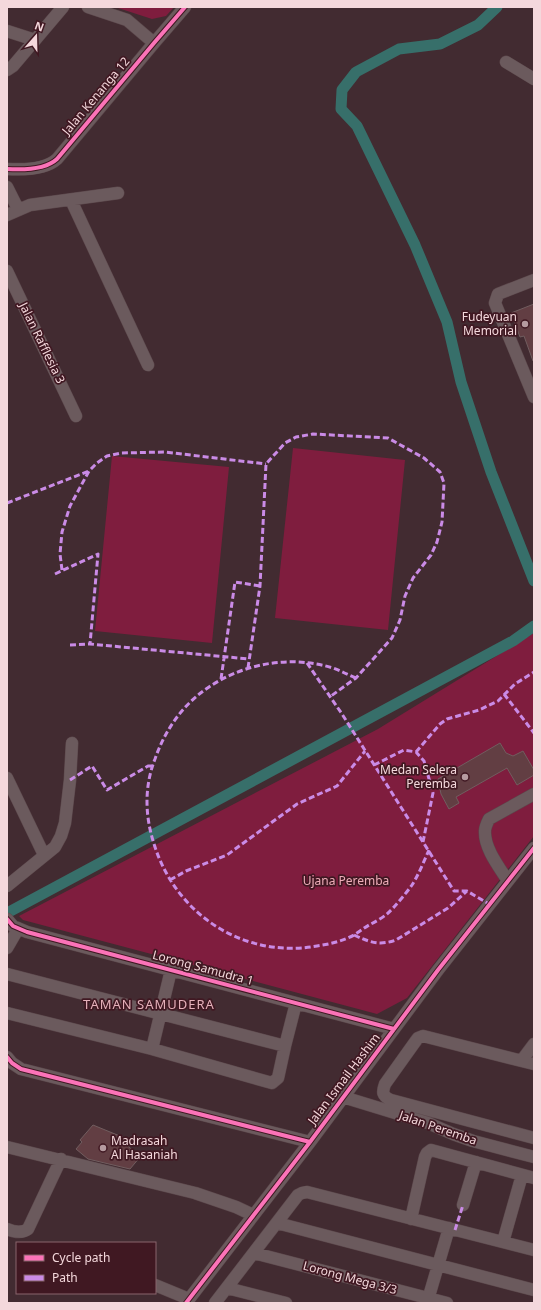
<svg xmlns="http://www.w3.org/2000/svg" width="541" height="1310" viewBox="0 0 541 1310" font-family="'Noto Sans',sans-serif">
	<rect width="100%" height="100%" fill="#422b31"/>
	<path fill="#7f1d3e" d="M115,7H174L166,16L152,19Z
		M293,448L405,460L388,630L275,618Z
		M112,456L229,467L212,643L95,631Z
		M534,633V836L407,998L377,1014L23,920L19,916L378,729Z"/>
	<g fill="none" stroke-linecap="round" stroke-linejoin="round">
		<path stroke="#376f6a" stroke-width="11" d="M497,7L478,25L440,44L399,49L356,72L342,90L341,109L357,126L415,245L447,322L461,382L491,472L534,581
			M7,913L513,641L534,626"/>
	</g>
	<path fill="#623e43" stroke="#715d5f" d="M534,304V361H533L524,336L520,337L511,313Z
		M500,743L506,753L513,756L523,751L534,770V775L517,785L507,768L456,797L459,803L449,809L441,794L438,779Z
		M93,1125L132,1141L128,1146L140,1157L130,1169L88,1159L76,1149L82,1142L80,1140Z"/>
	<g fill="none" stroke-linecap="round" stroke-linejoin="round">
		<defs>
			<path id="minor" d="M88,7L127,20L154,43
				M7,31L35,40
				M506,62L534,79
				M7,70L13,66L63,7
				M7,169C23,170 45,170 57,159L154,43L185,7
				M7,187L18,209
				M71,200L148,365
				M7,215L30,205L118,193
				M7,271L76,416
				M534,280L498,294L495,303L534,397
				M7,778L44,855
				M508,881C499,867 484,848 485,831C485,827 487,823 489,819L534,794
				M7,886L55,847L61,836L65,823L70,780L72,743
				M7,919L13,926L27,932L394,1029
				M7,948L18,929
				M7,974L285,1046
				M7,1013L152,1049L272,1083L278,1078L285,1046L296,1003
				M152,1049L171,970
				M7,1057L12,1063L21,1069L310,1142
				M522,1060L534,1044
				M534,1064L423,1036L418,1038L415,1042L385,1084C382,1092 382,1096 391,1100L534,1138
				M343,1097L428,1123L453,1134L473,1141L534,1157
				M7,1147L195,1193L236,1207L253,1215
				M463,1205L476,1162
				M411,1219L425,1157L427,1153L431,1150L534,1178
				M277,1223L534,1290
				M7,1229C14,1232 21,1234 28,1229L61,1159
				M503,1242L522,1175
				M254,1253L447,1303
				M155,1285L189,1299
				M227,1288L286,1303
				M186,1303L310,1142L438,970L534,848
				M215,1303L298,1195L302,1193L307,1192L534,1250
				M427,1303L449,1228"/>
		</defs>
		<use href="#minor" stroke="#5c484c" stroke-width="13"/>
		<use href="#minor" stroke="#6b5a5d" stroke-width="12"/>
		<path stroke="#ca8be6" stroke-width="3" stroke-dasharray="6 3" stroke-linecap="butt" d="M7,503L89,471
			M62,570L60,554L62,532L70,506L89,471L97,463L107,456L121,453L165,452L266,464
			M55,574L98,554L90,644
			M70,645L90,644L249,659
			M307,663L342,714L454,891H467L489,904
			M248,668L260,586L266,464L285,443L296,437L313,434L388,438L424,458L440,472L444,483L442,522L437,542L431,555L413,578L405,596L400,620L392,638L356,678L331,696
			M356,678C348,675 341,671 333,668C291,655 245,663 209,687C183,704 165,730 155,759C144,787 145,816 154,844C176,915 244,959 317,946C330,944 343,941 354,935C359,932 364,928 369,925C375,922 382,918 387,914C394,908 407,892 412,885C419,874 424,861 429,850
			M221,679L235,582L260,586
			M504,694L534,733
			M416,752L440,724L447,719L479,710L498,701L515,684L534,672
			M374,765L404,750L416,752L424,761L433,793L423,842
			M70,780L92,766L107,790L148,766H152
			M170,880L186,871L227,855L297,804L337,786L365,751
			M354,935C369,942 379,946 396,940L448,908L467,891
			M455,1230L463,1205"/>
		<defs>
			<path id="cycleway" d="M7,169C23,170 45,170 57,159L154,43L185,7
				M7,919L13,926L27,932L394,1029
				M7,1057L12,1063L21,1069L310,1142
				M186,1303L310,1142L438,970L534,848"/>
		</defs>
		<use href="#cycleway" stroke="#401822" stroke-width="6"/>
		<use href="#cycleway" stroke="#fb73b8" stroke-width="4"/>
	</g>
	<g fill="#b69ba0" stroke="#401822" stroke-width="1.5">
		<circle cx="525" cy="324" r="4"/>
		<circle cx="465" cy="777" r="4"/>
		<circle cx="103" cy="1148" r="4"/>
	</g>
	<g text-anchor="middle" stroke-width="3.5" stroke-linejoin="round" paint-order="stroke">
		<g font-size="12" fill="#f4d8dc" stroke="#401822">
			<text transform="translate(96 96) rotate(-50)" y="4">Jalan Kenanga 12</text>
			<text transform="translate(42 343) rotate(64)" y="4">Jalan Rafflesia 3</text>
			<text transform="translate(203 968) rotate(15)" y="4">Lorong Samudra 1</text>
			<text transform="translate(344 1079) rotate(-53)" y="4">Jalan Ismail Hashim</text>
			<text transform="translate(438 1128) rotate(19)" y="4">Jalan Peremba</text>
			<text transform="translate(350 1278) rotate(15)" y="4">Lorong Mega 3/3</text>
		</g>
		<g font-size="12" fill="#f4d8dc" stroke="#401822" text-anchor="end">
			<text x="517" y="321">Fudeyuan<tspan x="517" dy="14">Memorial</tspan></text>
			<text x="457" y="774">Medan Selera<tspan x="457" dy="14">Peremba</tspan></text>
			<text x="111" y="1145" text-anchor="start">Madrasah<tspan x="111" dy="14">Al Hasaniah</tspan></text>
		</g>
		<g font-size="12" fill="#eeadb9" stroke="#401822">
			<text x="346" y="885">Ujana Peremba</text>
		</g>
		<g font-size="13" letter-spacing="1" fill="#e5b0ba" stroke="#401822">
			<text x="149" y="1009">TAMAN SAMUDERA</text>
		</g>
	</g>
	<rect width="541" height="1310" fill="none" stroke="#f4d8dc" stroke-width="16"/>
	<rect x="16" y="1242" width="140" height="52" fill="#401822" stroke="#88656c"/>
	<rect x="24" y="1255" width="20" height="6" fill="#fb73b8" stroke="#88656c"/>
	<text x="52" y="1262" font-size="12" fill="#f4d8dc">Cycle path</text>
	<rect x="24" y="1275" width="20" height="6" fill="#ca8be6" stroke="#88656c"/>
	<text x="52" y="1282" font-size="12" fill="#f4d8dc">Path</text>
	<g transform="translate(36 36) rotate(20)" stroke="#401822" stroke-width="3" paint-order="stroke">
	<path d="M0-3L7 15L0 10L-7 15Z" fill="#f4d8dc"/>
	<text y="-6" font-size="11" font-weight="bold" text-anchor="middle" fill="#f4d8dc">N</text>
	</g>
</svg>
